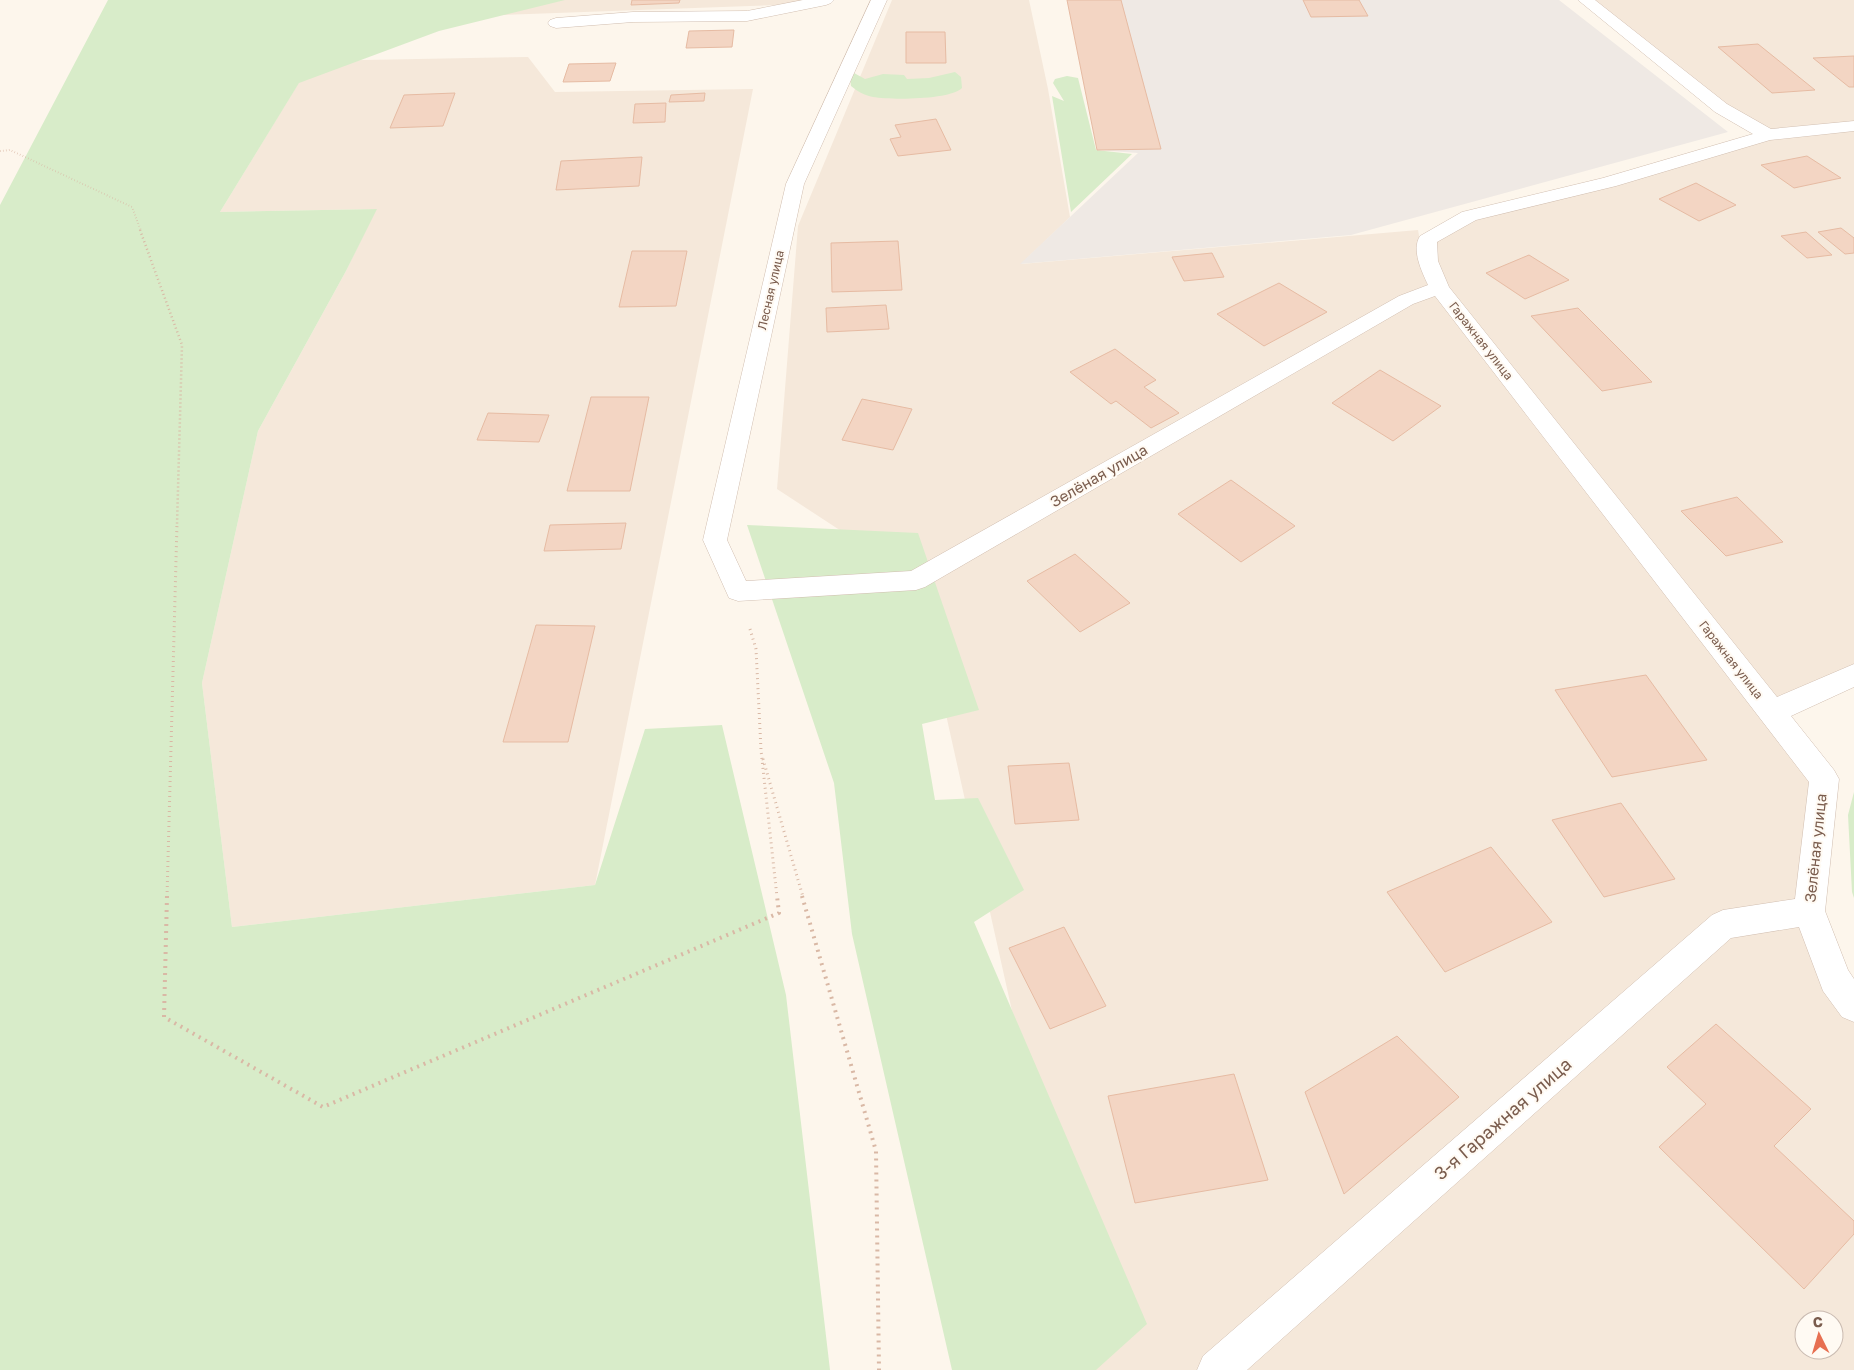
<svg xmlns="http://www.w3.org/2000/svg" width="1854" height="1370" viewBox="0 0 1854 1370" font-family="'Golos Text',sans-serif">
	<rect width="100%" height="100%" fill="#fdf6ec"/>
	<path fill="#f5e8da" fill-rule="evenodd" d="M486,0H808L776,5L477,16Z
		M892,0H1029L1048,89L1070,217L1021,264L1418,230L1424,263L1439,288L1427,240L1469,216L1767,135L1586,0H1854V675L1772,713L1824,779L1809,911L1854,1006V1370H1092L916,580L777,489L798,226ZM1804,1320H1834V1350H1804Z
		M528,57L555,92L753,89L595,885L232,927L202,683L258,431L346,271L376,209L220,212L312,61Z"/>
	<path fill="#efe9e4" d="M1067,0H1559L1728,132L1351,235L1020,264L1138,153L1097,150Z"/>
	<path fill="#d8ecc9" d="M108,0H565L439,31L299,83L220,212L377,209L346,271L258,431L202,683L232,927L595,885L645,729L722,725L786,995L830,1370H0V205Z
		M955,72L961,77L962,88C950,100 891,100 873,97C864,95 858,92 851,86L850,78L854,73L865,79L883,74L904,75L907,79L929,78Z
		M1067,76L1078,78L1096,150L1132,154L1071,212L1052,96L1064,101L1053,83L1055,79Z
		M747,525L918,533L979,710L922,724L935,800L978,798L1024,890L974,922L1147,1324L1096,1370H952L852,934L834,783Z
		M1854,792V898L1852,892L1848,815Z"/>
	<path fill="#f3d5c3" stroke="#e6bba3" d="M632,0H680L679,3L631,5Z
		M1067,0H1121L1161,149L1097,150Z
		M1303,0H1359L1368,16L1311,17Z
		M734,30L732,47L686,48L689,31Z
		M906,32H945L946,63H906Z
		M1758,44L1815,90L1772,93L1718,47Z
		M1854,56V87H1849L1813,58Z
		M616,63L610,81L563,82L569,64Z
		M455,93L443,126L390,128L404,95Z
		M705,93L704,101L669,102L671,95Z
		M666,103L665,122L633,123L635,104Z
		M936,119L951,150L898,156L890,139L901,137L895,125Z
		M1807,156L1841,178L1794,188L1761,165Z
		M642,157L639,186L556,190L561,161Z
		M1696,183L1736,205L1699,221L1659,199Z
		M1841,228L1854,238V253L1845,254L1818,232Z
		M1806,232L1832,255L1807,258L1781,236Z
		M898,241L902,290L832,292L831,243Z
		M632,251H687L676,306L619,307Z
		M1212,253L1224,277L1184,281L1172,257Z
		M1529,255L1569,280L1525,299L1486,273Z
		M1279,283L1327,312L1264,346L1217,314Z
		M886,305L889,329L827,332L826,308Z
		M1578,308L1652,382L1602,391L1531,316Z
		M1115,349L1156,380L1144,387L1179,413L1151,428L1116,401L1111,404L1070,372Z
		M1380,370L1441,406L1393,441L1332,403Z
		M591,397H649L630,491H567Z
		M862,399L912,409L893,450L842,440Z
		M488,413L549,415L539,442L477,440Z
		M1231,480L1295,526L1241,562L1178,514Z
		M1737,497L1783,542L1726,556L1681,511Z
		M626,523L621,549L544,551L550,525Z
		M1075,554L1130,603L1080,632L1027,581Z
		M536,625L595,626L568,742H503Z
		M1646,675L1707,760L1612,777L1555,690Z
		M1069,763L1079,820L1015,824L1008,766Z
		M1621,803L1675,879L1604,897L1552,820Z
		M1491,847L1552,922L1445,972L1387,892Z
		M1064,927L1106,1006L1050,1029L1009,948Z
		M1716,1024L1811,1109L1774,1146L1854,1221V1234L1804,1289L1659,1147L1706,1104L1667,1067Z
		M1397,1036L1459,1097L1344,1194L1305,1092Z
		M1234,1074L1268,1180L1135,1203L1108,1096Z"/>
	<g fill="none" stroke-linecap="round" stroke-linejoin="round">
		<defs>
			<path id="lane" d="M803,0H834L831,3L826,5L747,21L633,22L556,28L550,26L548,23L550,20L556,18L633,12L747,11Z"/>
			<path id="street" d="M871,0H887L804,184L727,540L746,581L911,571L1399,296L1428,285C1422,272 1411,250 1420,236L1462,212L1603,178L1753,134L1715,112L1578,0H1595L1727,104L1771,129L1854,121V131L1770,140L1616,186L1476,220L1437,242L1438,261L1449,287L1777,697L1854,664V687L1791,716L1834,770L1839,779L1825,911L1848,970L1854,979V1022L1842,1017L1823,991L1799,927L1731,938L1247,1370H1197L1203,1356L1712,915L1723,910L1795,899L1809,782L1435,296L1413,304L925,587L916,590L738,601L729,598L703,540L786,184Z"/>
		</defs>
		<use href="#lane" stroke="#d1beb0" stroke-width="1"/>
		<use href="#street" stroke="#d1beb0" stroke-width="1"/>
		<path stroke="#d9b8a5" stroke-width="2" stroke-dasharray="0.5 2.5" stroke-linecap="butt" d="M0,151L10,150L132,207L141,231"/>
		<path stroke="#d9b8a5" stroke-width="2.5" stroke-dasharray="1 3" stroke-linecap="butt" d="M140,230L182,345L177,525"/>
		<path stroke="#d9b8a5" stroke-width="3" stroke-dasharray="1 4" stroke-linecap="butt" d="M750,629L756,649L761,750L777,897
			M763,759L803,897
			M167,897L177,523"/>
		<path stroke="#d9b8a5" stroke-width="4" stroke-dasharray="2 5" stroke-linecap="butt" d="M167,896L164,1017L323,1107L779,913L777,896
			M802,896L876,1151L879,1370"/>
		<use href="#lane" fill="#fff" fill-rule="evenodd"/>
		<use href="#street" fill="#fff" fill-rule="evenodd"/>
	</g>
	<g text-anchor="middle" stroke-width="4" stroke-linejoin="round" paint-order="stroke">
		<g font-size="12" fill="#7a5c4d" stroke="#fffaf3">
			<text transform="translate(771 290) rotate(-77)" y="4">Лесная улица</text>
			<text transform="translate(1481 341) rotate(52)" y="4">Гаражная улица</text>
			<text transform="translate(1731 660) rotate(52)" y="4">Гаражная улица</text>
		</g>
		<g font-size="15" fill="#7a5c4d" stroke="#fffaf3">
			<text transform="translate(1099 476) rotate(-30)" y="5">Зелёная улица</text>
			<text transform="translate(1816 848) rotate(-84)" y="5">Зелёная улица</text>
		</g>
		<g font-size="18" fill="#7a5c4d" stroke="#fffaf3">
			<text transform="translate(1503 1119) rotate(-41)" y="6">3-я Гаражная улица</text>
		</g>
	</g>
	<g transform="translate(1819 1335) rotate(355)"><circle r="24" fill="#fffaf3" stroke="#cabbb1"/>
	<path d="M0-4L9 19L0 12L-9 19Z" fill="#e76f51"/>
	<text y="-8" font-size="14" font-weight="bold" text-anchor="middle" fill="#7a5c4d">С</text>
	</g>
</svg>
